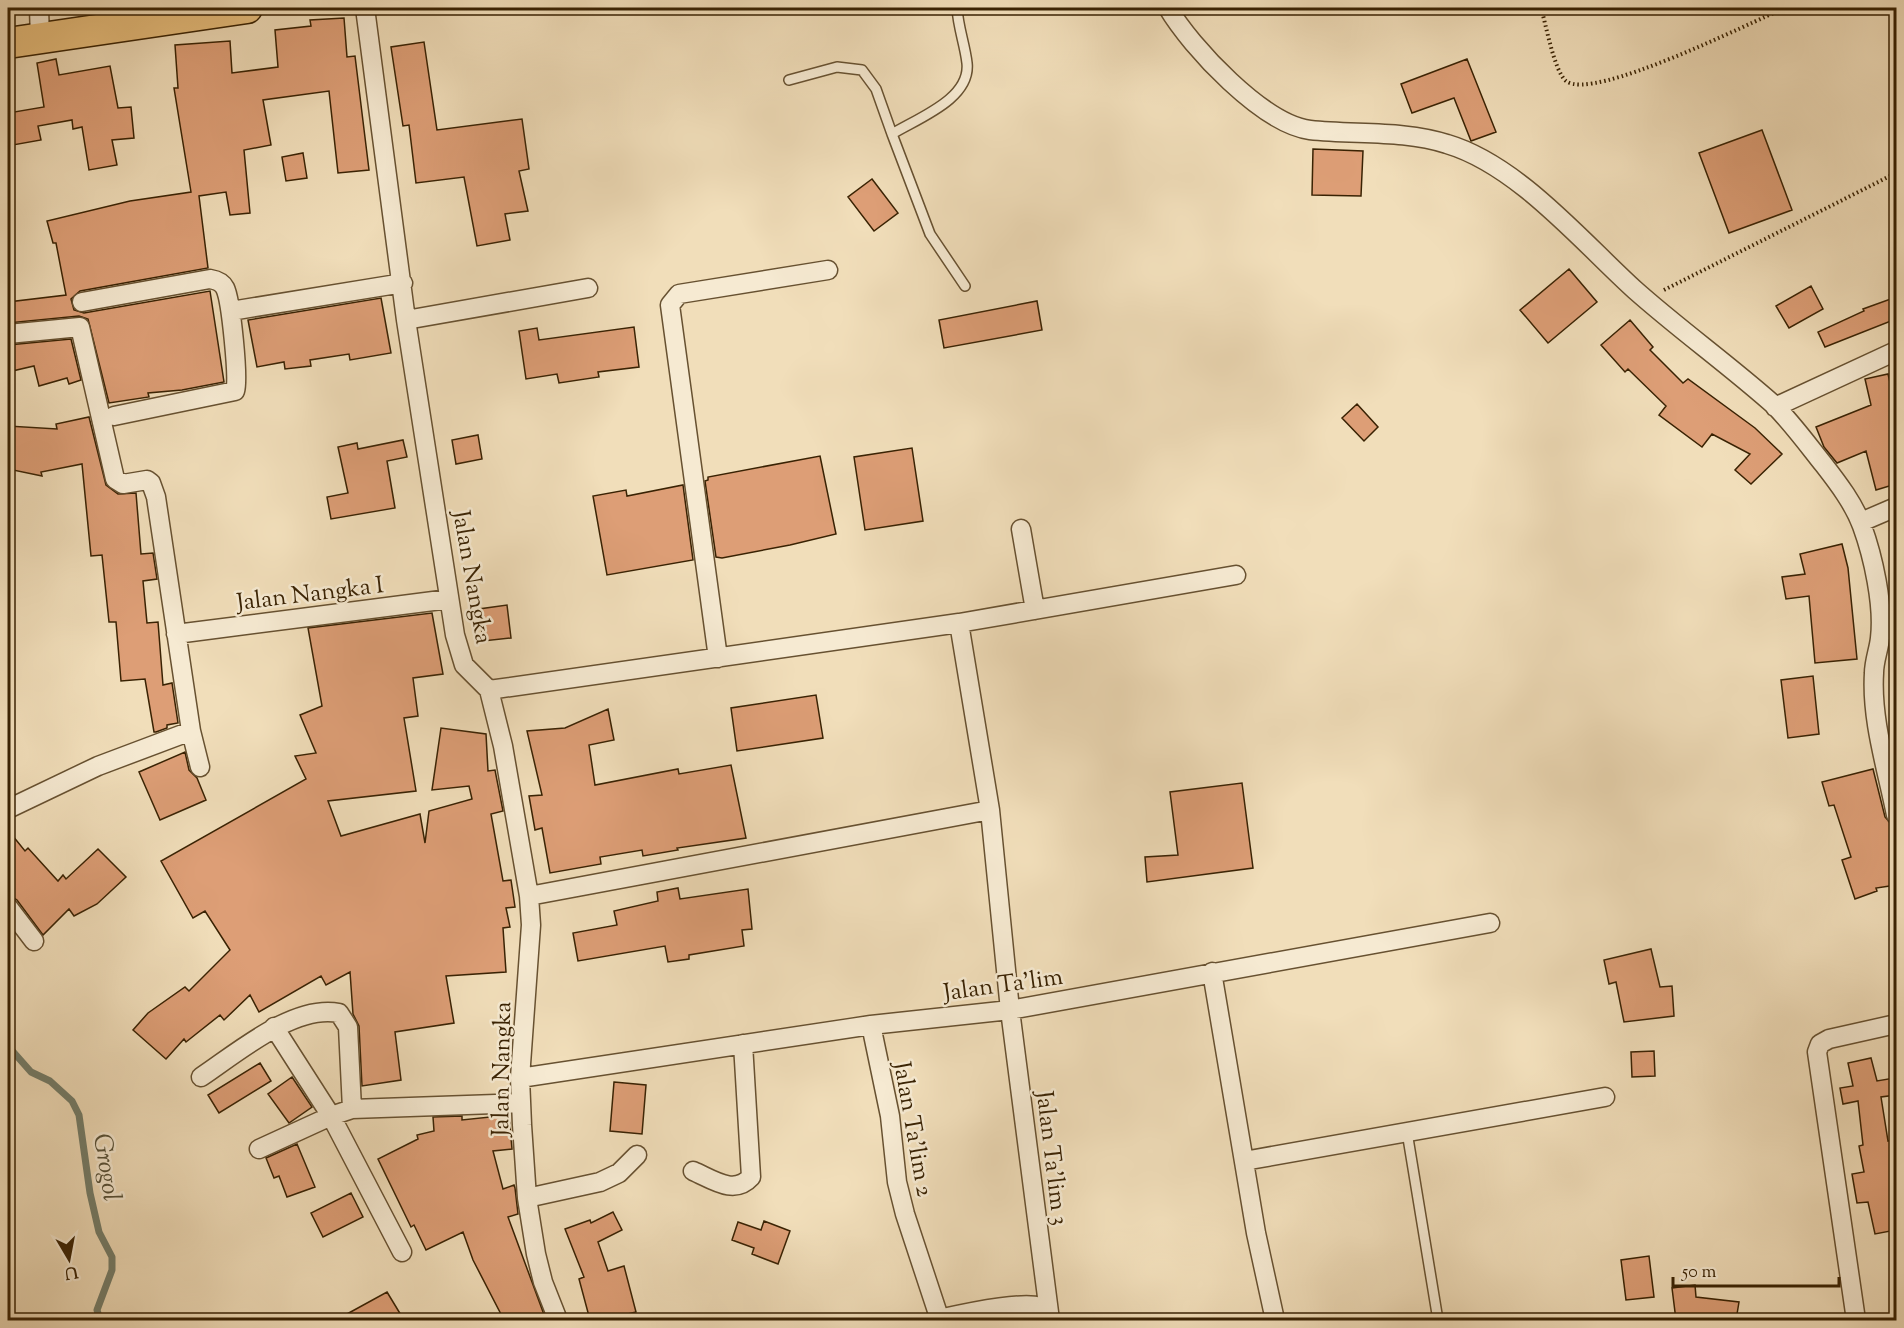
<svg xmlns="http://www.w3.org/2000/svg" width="1904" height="1328" viewBox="0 0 1904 1328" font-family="'Sorts Mill Goudy',serif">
	<rect width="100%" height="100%" fill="#f1deba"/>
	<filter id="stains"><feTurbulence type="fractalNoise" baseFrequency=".00333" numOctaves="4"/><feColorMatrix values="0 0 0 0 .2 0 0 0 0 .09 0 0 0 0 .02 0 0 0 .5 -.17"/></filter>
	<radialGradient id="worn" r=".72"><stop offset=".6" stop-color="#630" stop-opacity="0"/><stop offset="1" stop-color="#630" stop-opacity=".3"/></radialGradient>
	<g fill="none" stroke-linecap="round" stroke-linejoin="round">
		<path stroke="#747e6b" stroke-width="7" d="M8,1046L31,1072L50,1081L72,1101L79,1115L90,1193L99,1232L112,1257V1270L97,1310L100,1320"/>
	</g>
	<path fill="#dd9e76" stroke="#392203" stroke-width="1.5" d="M344,18L347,57L355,56L369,170L338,173L329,91L263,100L271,145L244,150L250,213L230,215L226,192L199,196L208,268L80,291L71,299L74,310L84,313L210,291L224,382L182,390L148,393L149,397L109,403L88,319L79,316L8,323V302L66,295L56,243H53L47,221L130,201L191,192L174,88H178L175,45L230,41L232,73L278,67L275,30L311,26L310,20Z
		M424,42L437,130L522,119L529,169L519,171L528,211L505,214L510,240L477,246L464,177L416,183L409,125L403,126L391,47Z
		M56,59L59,75L110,66L118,108L131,107L134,138L112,140L117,165L89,170L82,127L73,129L72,120L38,126L41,140L13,145L8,113L44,107L37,63Z
		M1467,59L1496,132L1471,141L1454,98L1412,113L1401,84Z
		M1762,130L1792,210L1729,233L1699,153Z
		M1313,149L1363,151L1361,196L1312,195Z
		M303,153L307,178L286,181L282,157Z
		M872,179L898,213L874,231L848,197Z
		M1569,269L1597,302L1548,343L1520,310Z
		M1811,286L1823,309L1789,328L1776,306Z
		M1896,297V319L1825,347L1818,332L1864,311L1863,309Z
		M381,298L391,353L350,360L349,354L310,360L311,366L285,369L284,362L257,367L248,320Z
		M1037,301L1042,330L944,348L939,320Z
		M1630,320L1653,347L1650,350L1683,383L1688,379L1755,428L1782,454L1751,484L1735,470L1750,454L1712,434L1702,447L1659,415L1666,406L1628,369L1625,372L1601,345Z
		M634,327L639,367L598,372L599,377L559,383L557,374L526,379L519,331L537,328L539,340Z
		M71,339L81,380L69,384L67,378L39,386L34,366L8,372V345Z
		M1888,374L1896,407V484L1876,490L1866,451L1837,463L1824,447L1816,427L1871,405L1865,379Z
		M1357,404L1378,427L1364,441L1342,418Z
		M89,417L106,485L118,494L136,493L141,554L153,553L157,579L143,581L147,623L158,622L163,685L172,683L178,723L167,725V728L156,732H154L145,679L121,681L116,622H109L102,555L91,556L82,464L41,472L42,476L8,469V426L57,429L56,424Z
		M478,435L482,459L456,464L452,440Z
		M403,440L407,457L387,461L395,508L331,519L327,497L348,493L338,447L357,443L358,449Z
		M912,448L923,521L865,530L854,457Z
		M820,456L836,534L790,545L722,558L716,557L705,481L708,480V477Z
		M683,485L693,560L607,575L593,496L626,490L627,496Z
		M1842,544L1848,568L1857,659L1815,663L1809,596L1786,599L1782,577L1805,574L1800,554Z
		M507,605L511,638L483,641L479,609Z
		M432,613L443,674L413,678L418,716L404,718L416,791L328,801L341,836L420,814L425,843L429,811L472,799L469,786L432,790L441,728L486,734L488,771L495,770L503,811L491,814L503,881L511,880L515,907L506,908L510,927L503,928L506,972L446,976L454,1023L395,1032L401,1080L362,1086L359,1026L353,1014L350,972L326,985L321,976L259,1012L250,995L224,1020L220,1015L186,1042L184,1039L166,1059L133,1030L148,1013L185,987L189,991L230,950L205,911L193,918L161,861L306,779L295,756L316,753L300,715L322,706L308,628Z
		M1813,676L1819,734L1788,738L1781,680Z
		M816,695L823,738L737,751L731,708Z
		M608,709L614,740L589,745L595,785L678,769L679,774L731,765L746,838L677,848L678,850L643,856L642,850L600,857L601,864L550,873L542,828L535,830L529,796L542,795L527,731L565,728Z
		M185,752L189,770L197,778L206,800L160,820L139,772Z
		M1873,769L1885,817L1892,825L1896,840V885L1876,888L1877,891L1855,899L1842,860L1851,857L1834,805L1829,806L1822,782Z
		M1242,783L1253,868L1147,882L1145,857L1178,855L1170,792Z
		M8,830L25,851L28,848L58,881L63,875L66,879L98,849L126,877L97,904L74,916L69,909L43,935L17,900L8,894Z
		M678,888L680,899L748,889L752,929L742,930L744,946L689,955V959L668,962L665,946L578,961L573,933L617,925L614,911L658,901L657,892Z
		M1651,949L1660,987L1672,986L1674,1016L1624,1022L1616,982L1609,984L1604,960Z
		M1654,1051L1655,1076L1632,1077L1631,1052Z
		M1871,1058L1877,1081L1894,1078L1896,1092V1095L1881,1097L1888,1141L1892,1140L1896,1164V1230L1875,1234L1868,1202L1857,1203L1852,1174L1864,1172L1859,1146L1863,1145L1858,1101L1843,1104L1840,1088L1853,1086L1848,1063Z
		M260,1063L271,1081L219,1113L208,1095Z
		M292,1077L312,1107L289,1123L268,1094Z
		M614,1082L646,1085L642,1134L610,1131Z
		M509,1115L512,1149L493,1151L503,1189L514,1185L515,1188L518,1214L508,1217L546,1320H504L473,1260L463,1232L426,1250L414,1225L411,1227L378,1159L418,1139L417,1135L434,1131L433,1117L462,1116V1120Z
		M297,1144L315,1187L287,1197L279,1176L274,1178L266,1158Z
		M351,1193L363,1217L323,1237L311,1213Z
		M613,1212L622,1230L598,1242L608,1271L624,1266L636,1312L603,1320H590L579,1279L584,1277L565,1229L590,1220L591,1223Z
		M764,1221L790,1231L778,1264L752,1254L754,1248L732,1240L738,1222L761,1230Z
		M1649,1256L1654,1297L1626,1300L1621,1260Z
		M1695,1285L1696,1297L1739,1302L1736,1320H1676L1672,1288Z
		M387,1292L404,1320H336Z"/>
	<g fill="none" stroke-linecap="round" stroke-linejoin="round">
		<defs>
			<path id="service" d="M957,8C958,27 965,45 967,63C971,99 918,118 892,134L930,234L965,286
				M789,80L837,67L862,70L876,89L892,134
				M1407,1132L1438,1320"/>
			<path id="minor" d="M39,8L40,39
				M365,8L406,320L455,635L464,665L489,690L503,746L529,896L531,925L520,1078L522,1125L527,1198L536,1254L543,1282L558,1320
				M1168,8C1191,47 1263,124 1310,130C1355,135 1404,130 1447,144C1518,165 1582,242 1635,290C1680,330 1729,365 1774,405C1792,423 1808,445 1824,465C1838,483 1854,504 1862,526C1873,556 1884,605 1880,638C1879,649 1874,661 1874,673C1871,720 1887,769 1896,815
				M82,302L210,279C216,280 222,282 225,288C231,300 239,379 235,391L114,416
				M231,311L403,283
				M406,320L588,288
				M8,334L80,327L115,479L123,484L147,480L151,483L156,497L191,731L200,767
				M1775,407L1896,351
				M1861,522L1896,507
				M1021,529L1035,610
				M959,623L1236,575
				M176,634L449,599
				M718,658L670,305L679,294L828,270
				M489,690L959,623L990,810L1010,1010L1050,1320
				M8,809L98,766L191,731
				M529,896L990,810
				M8,907L34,941
				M1212,972L1256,1233L1275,1320
				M871,1025L890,1116L897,1182L905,1214L940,1320
				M274,1027L331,1116L402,1252
				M201,1077C237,1053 294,1004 339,1013L348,1027L352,1109
				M520,1078L871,1025L1010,1010L1490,923
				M259,1149L331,1116L352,1109L521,1103
				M1244,1161L1605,1097
				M693,1171C712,1179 734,1196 751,1177L743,1044
				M527,1198L600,1182L619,1173L637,1155
				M939,1319C957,1315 1038,1296 1048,1311
				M1856,1320L1817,1052L1820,1044L1829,1039L1896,1024"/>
			<path id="trunk" d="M8,43L247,8"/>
		</defs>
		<use href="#service" stroke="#675131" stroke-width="12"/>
		<use href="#minor" stroke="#675131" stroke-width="21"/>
		<use href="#trunk" stroke="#392203" stroke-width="33"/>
		<path stroke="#392203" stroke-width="4" stroke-dasharray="1.5 3" stroke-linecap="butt" d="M1541,8C1546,24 1554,71 1566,81C1593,102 1751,22 1785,8
			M1664,290L1896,173"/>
		<use href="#service" stroke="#f6ead2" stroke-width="9"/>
		<use href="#minor" stroke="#f6ead2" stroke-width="18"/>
		<use href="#trunk" stroke="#e8bf7d" stroke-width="30"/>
	</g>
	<g text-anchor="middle" stroke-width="5" stroke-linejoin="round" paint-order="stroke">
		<g font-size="24" fill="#392203" stroke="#f6ead2">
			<text transform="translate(473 577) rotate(80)" y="8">Jalan Nangka</text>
			<text transform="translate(310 593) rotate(-7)" y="8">Jalan Nangka I</text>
			<text transform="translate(1003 984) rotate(-8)" y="8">Jalan Ta'lim</text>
			<text transform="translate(501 1069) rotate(-89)" y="8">Jalan Nangka</text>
			<text transform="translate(914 1129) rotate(80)" y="8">Jalan Ta'lim 2</text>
			<text transform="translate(1053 1158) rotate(83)" y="8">Jalan Ta'lim 3</text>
		</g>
		<g font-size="26" font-style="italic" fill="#565037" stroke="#f6ead2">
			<text transform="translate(108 1167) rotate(81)" y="9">Grogol</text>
		</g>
	</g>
	<rect width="1904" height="1328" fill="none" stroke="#f1deba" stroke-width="30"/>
	<rect x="9" y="9" width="1886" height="1310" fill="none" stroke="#392203" stroke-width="3"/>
	<rect x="15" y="15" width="1874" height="1298" fill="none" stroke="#392203" stroke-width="1.5"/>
	<g transform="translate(69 1259) rotate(170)" stroke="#f6ead2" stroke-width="4.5" paint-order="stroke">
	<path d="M0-4.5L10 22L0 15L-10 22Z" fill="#392203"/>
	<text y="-9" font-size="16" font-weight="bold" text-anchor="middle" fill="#392203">U</text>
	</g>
	<path d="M1673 1277v9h166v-9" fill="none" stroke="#392203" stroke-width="3"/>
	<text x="1682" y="1277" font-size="18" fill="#392203" stroke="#f6ead2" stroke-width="4.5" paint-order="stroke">50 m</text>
	<rect width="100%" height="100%" filter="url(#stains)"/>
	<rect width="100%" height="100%" fill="url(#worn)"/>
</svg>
